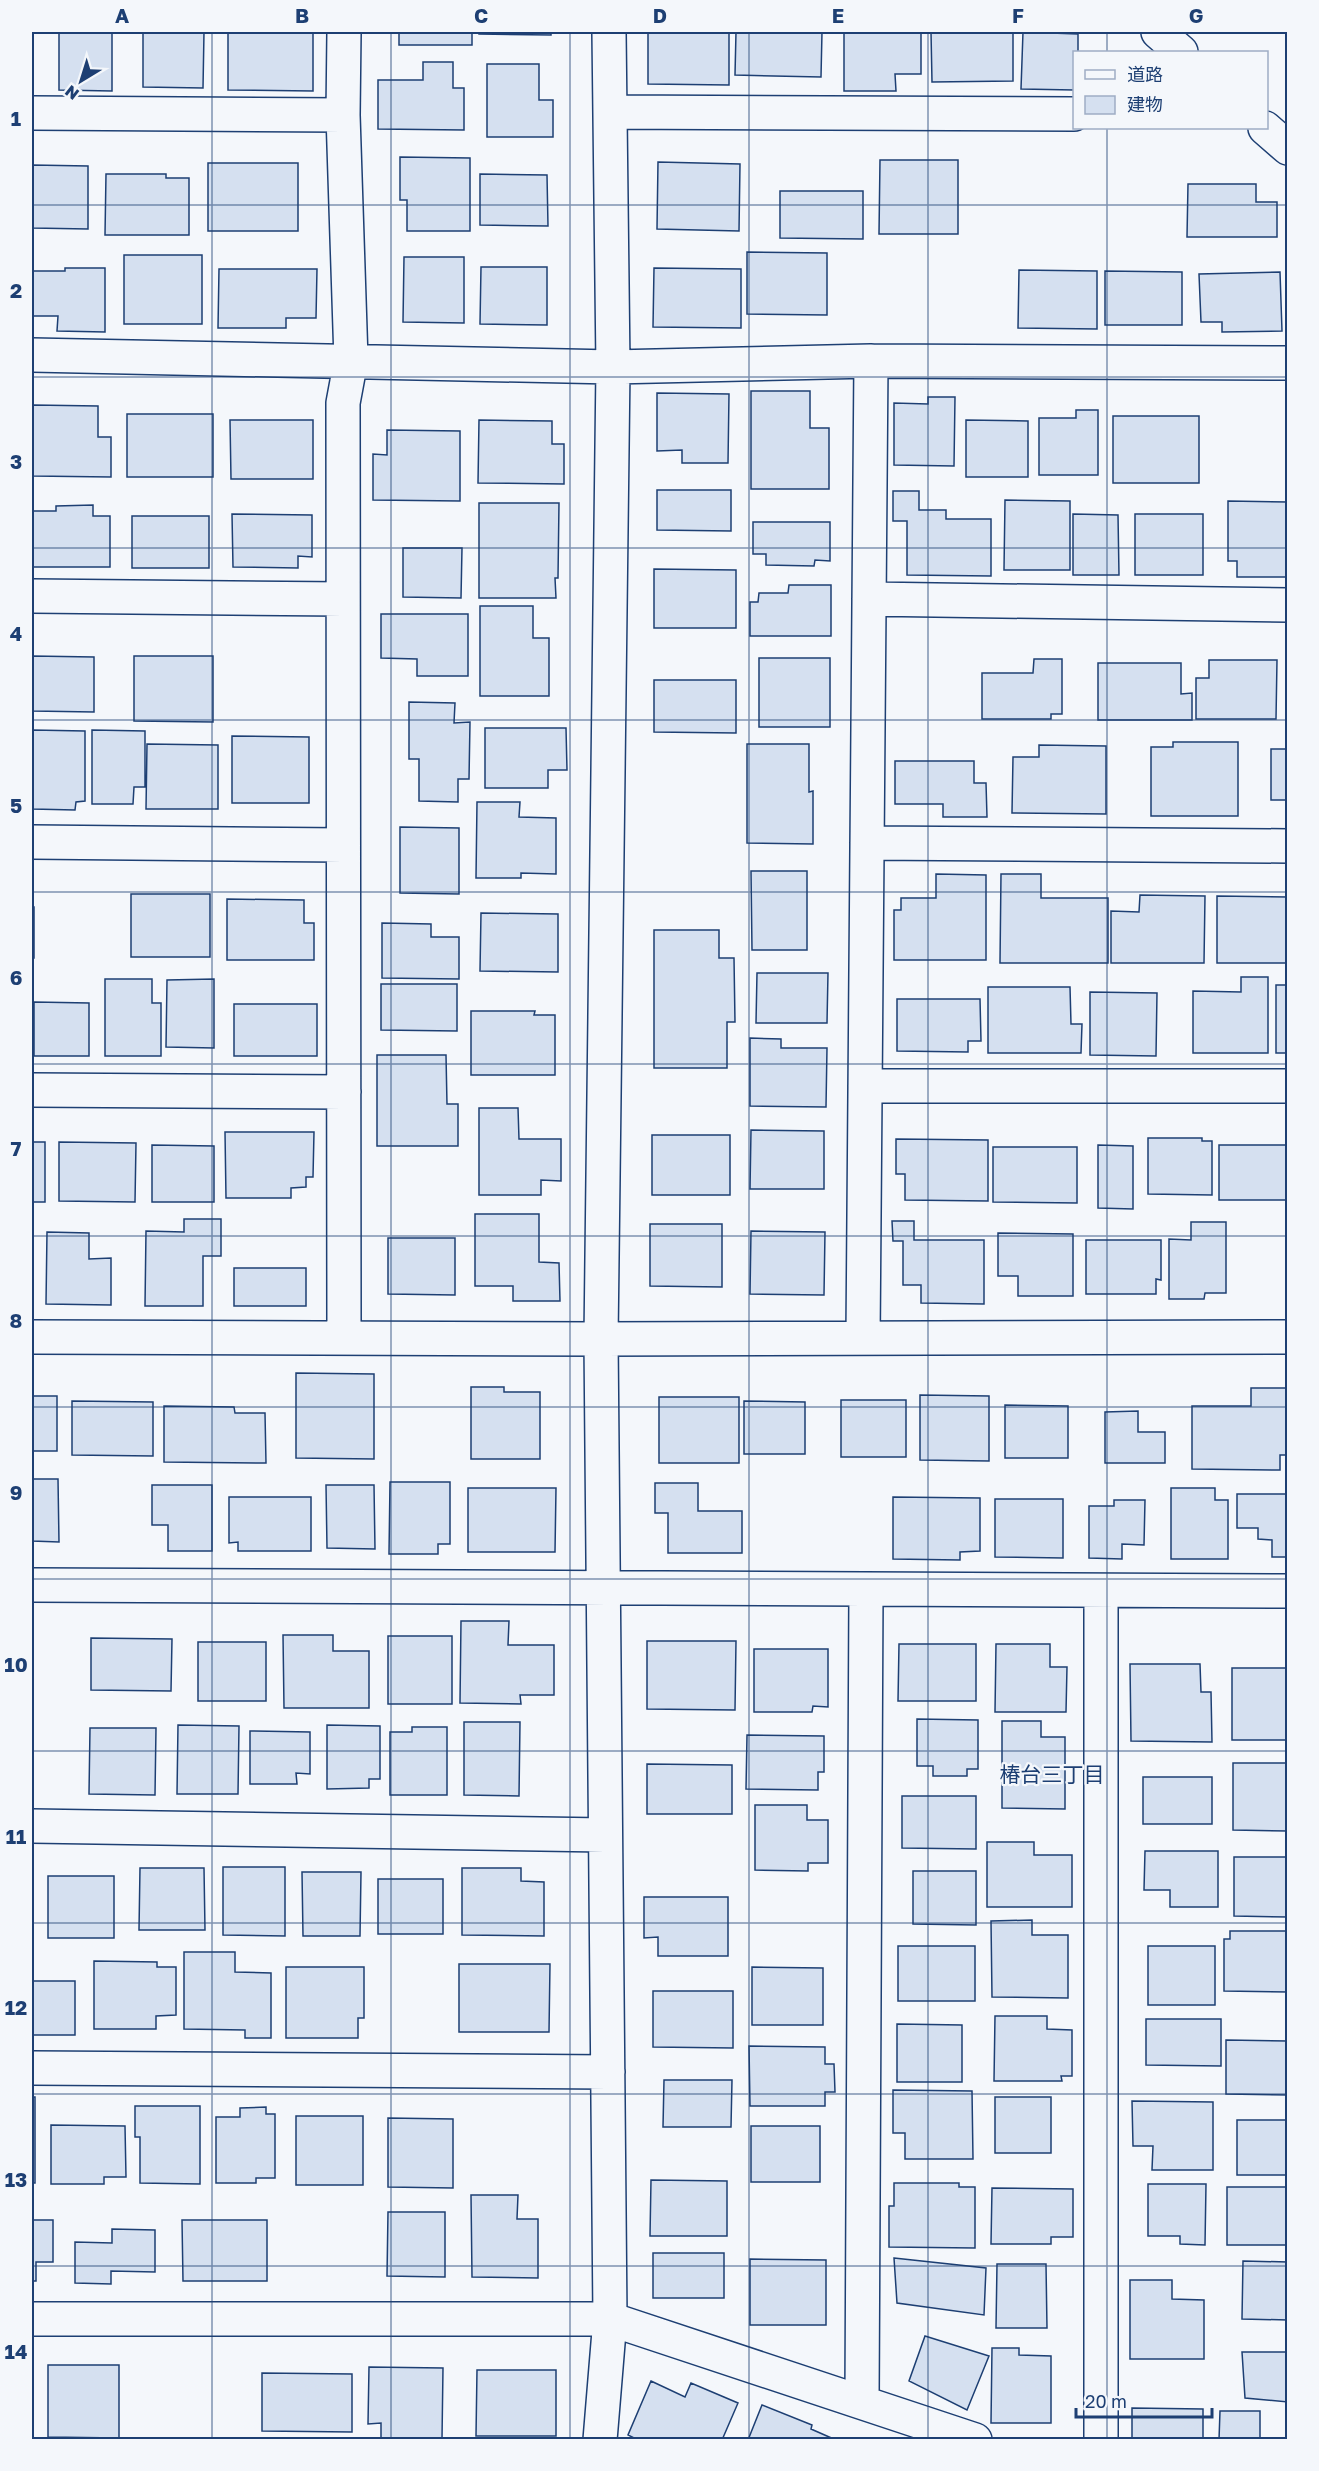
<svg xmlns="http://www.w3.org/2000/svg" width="1319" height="2471" viewBox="0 0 1319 2471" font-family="'Golos Text','Noto Sans JP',sans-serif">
	<rect width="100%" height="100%" fill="#f4f7fb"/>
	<path fill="#d5e0f0" stroke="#1d3f73" stroke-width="1.5" d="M59,32H112V91L59,90Z
		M143,32H204L203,88L143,87Z
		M228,32H313V91L228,90Z
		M385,32H472V45H399V33Z
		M479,32H551V35L479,34Z
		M648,32H729V85L648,84Z
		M736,32H822L821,77L735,75Z
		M844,32H921V74H895L896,91H844Z
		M931,32H1013V81L932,82Z
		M1023,32L1078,34V52H1074V90L1021,89Z
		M423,62H453V88H464V130L378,129V80H423Z
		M487,64H539V100H553V137H487Z
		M400,157L470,158V231H407V200H400Z
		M880,160H958V234H879Z
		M658,162L740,164L739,231L657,229Z
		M208,163H298V231H208Z
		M32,165L88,166V229L32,228Z
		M106,174H166V178H189V235H105Z
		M480,174L547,175L548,226L480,225Z
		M1188,184H1256V202H1277V237H1187Z
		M780,191H863V239L780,238Z
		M747,252L827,253V315L747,314Z
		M124,255H202V324H124Z
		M404,257H464V323L403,322Z
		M481,267H547V325L480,324Z
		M65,268H105V332L57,331L58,316H32V271H65Z
		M654,268L741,269V328L653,327Z
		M219,269H317L316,318H286V328H218Z
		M1019,270L1097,271V329L1018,328Z
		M1105,271L1182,272V325H1105Z
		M1280,272L1282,331L1222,332V322H1201L1199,274Z
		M751,391H810V428H829V489H751Z
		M657,393L729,394L728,463H682V450L657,451Z
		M928,397H955L954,466L894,465V403L928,404Z
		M33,405L98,406V437H111V477L33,476Z
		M1076,410H1098V475H1039V418H1076Z
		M127,414H213V477H127Z
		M1113,416H1199V483H1113Z
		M230,420H313V479H231Z
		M479,420L552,421V444H564V484L478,483Z
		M966,420L1028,421V477H966Z
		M387,430L460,431V501L373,500V454L387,455Z
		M657,490H731V531L657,530Z
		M893,491H919V510H946V519H991V576L907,575V521H893Z
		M1005,500L1070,501V570H1004Z
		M1228,501L1288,502V577H1237V561H1228Z
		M479,503H559L558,578H555L556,598H479Z
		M93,505V516H110V567H32V511H56V506Z
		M232,514L312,515V557L298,556V568L233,567Z
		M1073,514L1118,515L1119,575H1073Z
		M1135,514H1203V575H1135Z
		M132,516H209V568H132Z
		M753,522H830V561L815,560L814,566L766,565V554H753Z
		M403,548H462L461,598L403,597Z
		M654,569L736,570V628H654Z
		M789,585H831V636H750V602H758L759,593H788Z
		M480,606H533V638H549V696H480Z
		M381,614H468V676H417V659L381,658Z
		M32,656L94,657V712L32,711Z
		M134,656H213V722L134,721Z
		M759,658H830V727H759Z
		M1034,659H1062V714H1051V719H982V673H1033Z
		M1209,660H1277L1276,719H1196V678H1209Z
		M1098,663H1181V694L1192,693V720H1098Z
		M654,680H736V733L654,732Z
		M409,702L455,703L454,723L470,722L469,779H458V802L419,801V759H409Z
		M485,728H566L567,770H548V788H485Z
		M32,730L85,731V801L76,802L75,810L32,809Z
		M92,730L145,731V787H134L133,804H92Z
		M232,736L309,737V803H232Z
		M1173,742H1238V816H1151V747H1173Z
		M147,744L218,745V809H146Z
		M747,744H809V792L813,791V844L747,843Z
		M1039,745L1106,746V814L1012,813L1013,757H1039Z
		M1271,749H1288V800H1271Z
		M895,761H974V783H986L987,817H943V804H895Z
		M477,802H520L519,817L556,818V874L521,873V878H476Z
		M400,827L459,828V894L400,893Z
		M751,871H807V950H752Z
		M936,874L986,875V960H894V910H901V898H936Z
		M1001,874H1041V898H1108V963H1000Z
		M131,894H210V957H131Z
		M1140,895L1205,896L1204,963H1111V911L1139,912Z
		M1217,896L1288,897V963H1217Z
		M227,899L304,900V923H314V960H227Z
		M32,907H34V958H32Z
		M481,913L558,914V972L480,971Z
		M382,923L431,924V937H459V979L382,978Z
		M654,930H719V958H734L735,1022H727V1068H654Z
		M757,973H828L827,1023H756Z
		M1241,977H1268V1053H1193V991L1241,992Z
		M105,979H152V1003H161V1056H105Z
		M214,979V1048L166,1047L167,980Z
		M381,984H457V1031L381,1030Z
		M1276,985H1288V1053H1276Z
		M988,987H1070L1071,1024H1082L1081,1053H988Z
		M1090,992L1157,993L1156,1056L1090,1055Z
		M897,999H980L981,1041H968V1052L897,1051Z
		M34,1002L89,1003V1056H34Z
		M234,1004H317V1056H234Z
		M471,1011H535L534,1015H555V1075H471Z
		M750,1038L781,1039V1048H827L826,1107L750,1106Z
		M377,1055H446L447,1104H458V1146H377Z
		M479,1108H518L519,1139H561V1181L541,1180V1195H479Z
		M751,1130L824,1131V1189H750Z
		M225,1132H314L313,1177H306V1187L291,1188V1198H226Z
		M652,1135H730V1195H652Z
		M1148,1138H1202V1141H1212V1195L1148,1194Z
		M896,1139L988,1140V1201L905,1200V1174H896Z
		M32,1142H45V1202H32Z
		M59,1142L136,1143L135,1202L59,1201Z
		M152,1145L214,1146V1202H152Z
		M1098,1145L1133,1146V1209L1098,1208Z
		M1219,1145H1288V1200H1219Z
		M993,1147H1077V1203L993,1202Z
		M475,1214H539V1262L559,1263L560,1301H513V1286H475Z
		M184,1219H221V1256H203V1306H145L146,1231L184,1232Z
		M892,1221H914V1240H984V1304L921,1303V1285H903V1241H893Z
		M1191,1222H1226V1293H1205L1204,1299H1169V1239L1191,1240Z
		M650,1224H722V1287L650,1286Z
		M751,1231L825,1232L824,1295L750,1294Z
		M47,1232L89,1233V1259L111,1258V1305L46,1304Z
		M998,1233L1073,1234V1296H1018V1276H998Z
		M388,1238H455V1295L388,1294Z
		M1086,1240H1161V1280L1156,1279V1294H1086Z
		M234,1268H306V1306H234Z
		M296,1373L374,1374V1459L296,1458Z
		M471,1387H504V1392H540V1459H471Z
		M1251,1388H1288V1455H1280V1470L1192,1469V1406H1251Z
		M920,1395L989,1396V1461L920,1460Z
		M32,1396H57V1451H32Z
		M659,1397H739V1463H659Z
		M841,1400H906V1457H841Z
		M72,1401L153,1402V1456L72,1455Z
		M744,1401L805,1402V1454H744Z
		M1005,1405L1068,1406V1458H1005Z
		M164,1406L234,1407L235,1413H265L266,1463L164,1462Z
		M1138,1411V1432H1165V1463H1105V1412Z
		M32,1473L33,1479H58L59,1542L32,1541Z
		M390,1482H450V1544H438V1554H389Z
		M655,1483H698V1511H742V1553H668V1513H655Z
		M152,1485H212V1551H168V1525H152Z
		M326,1485H374L375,1549L327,1548Z
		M468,1488H556L555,1552H468Z
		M1171,1488H1215V1500H1228V1559H1171Z
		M1237,1494H1288V1557H1272V1540L1258,1539V1528H1237Z
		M229,1497H311V1551H238V1542L229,1543Z
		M893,1497L980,1498V1551L960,1552V1560L893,1559Z
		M995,1499H1063V1558L995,1557Z
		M1114,1500H1145L1144,1545L1122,1544V1559L1089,1558V1506H1114Z
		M461,1621H509L508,1645H554V1695H520L521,1704L460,1703Z
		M283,1635H333V1651H369V1708H284Z
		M388,1636H452V1704H388Z
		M91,1638L172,1639L171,1691L91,1690Z
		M647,1641H736L735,1710L647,1709Z
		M198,1642H266V1701H198Z
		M899,1644H976V1701H898Z
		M996,1644H1050V1667H1067L1066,1712H995Z
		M754,1649H828V1707L813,1706L812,1712H754Z
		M1130,1664H1200L1201,1692H1211L1212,1742L1131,1741Z
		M1232,1668H1288V1740H1232Z
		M917,1719L978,1720V1769H967V1776H933V1766H917Z
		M1002,1721H1041V1737H1065V1809L1002,1808Z
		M464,1722H520L519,1796L464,1795Z
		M178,1725L239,1726L238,1794H177Z
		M327,1725L380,1726V1779H369V1788L327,1789Z
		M412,1727H447V1795H390V1732H412Z
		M90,1728H156L155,1795L89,1794Z
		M250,1731L310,1732V1774L296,1773L297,1784H250Z
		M747,1735L824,1736V1772H818V1790L746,1789Z
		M1233,1763H1288V1831L1233,1830Z
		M647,1764L732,1765V1814H647Z
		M1143,1777H1212V1824H1143Z
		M902,1796H976V1849L902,1848Z
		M755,1805H807V1820H828V1863H808V1871L755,1870Z
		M987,1842H1034V1855H1072V1907H987Z
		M1145,1851H1218V1907H1170V1890H1144Z
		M1234,1857H1288V1917L1234,1916Z
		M223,1867H285V1936L223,1935Z
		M140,1868H204L205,1930H139Z
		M462,1868H521V1881L544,1882V1936L462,1935Z
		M913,1871H976V1925L913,1924Z
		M302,1872H361L360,1936H303Z
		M48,1876H114V1938H48Z
		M378,1879H443V1934H378Z
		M644,1897H728V1956H658V1937L644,1938Z
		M1032,1920V1935H1068V1998L992,1997L991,1921Z
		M1230,1931H1288V1992L1224,1991V1939H1230Z
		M898,1946H975V2001H898Z
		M1148,1946H1215V2005H1148Z
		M184,1952H235V1972L271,1973V2038H245V2030L184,2029Z
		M94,1961L157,1962V1967H176V2015L156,2016V2029H94Z
		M459,1964H550L549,2032H459Z
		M286,1967H364V2018H358V2038H286Z
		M752,1967L823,1968V2025H752Z
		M32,1981H75V2035H32Z
		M653,1991H733V2048L653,2047Z
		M995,2016H1047V2029L1072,2030V2076H1061L1062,2081H994Z
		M1146,2019H1221V2066L1146,2065Z
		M897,2024L962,2025V2082H897Z
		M1226,2040L1288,2041V2095L1226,2094Z
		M749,2046L825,2047V2064H834L835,2092H825V2106H750Z
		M664,2080H732L731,2127H663Z
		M893,2090L972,2091L973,2159H905V2133H893Z
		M32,2097H35V2183H32Z
		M995,2097H1051V2153H995Z
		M1132,2101L1213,2102V2170H1152L1153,2146H1133Z
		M135,2106H200V2184L140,2183V2137H135Z
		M266,2107V2114H275V2178H256V2183H216V2117H240V2108Z
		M296,2116H363V2185H296Z
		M388,2118L453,2119V2188L388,2187Z
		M1237,2120H1288V2175H1237Z
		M51,2125L125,2126L126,2177H104V2184H51Z
		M751,2126H820V2182H751Z
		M651,2180L727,2181V2236H650Z
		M894,2183H959V2187H975V2248L889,2247V2206H894Z
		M1148,2184H1206L1205,2245L1180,2244V2236H1148Z
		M1227,2187H1288V2245H1227Z
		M992,2188L1073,2189V2237H1051V2244H991Z
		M471,2195H518L517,2219H538V2278L472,2277Z
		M388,2212H445V2277L387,2276Z
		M32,2220H53V2262H36V2281H32Z
		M182,2220H267V2281H183Z
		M112,2229L155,2230V2272L111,2271V2284L75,2283V2242L112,2243Z
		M653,2253H724V2298H653Z
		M894,2258L986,2268L984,2315L897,2303Z
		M750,2259L826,2260V2325H750Z
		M1243,2261L1288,2262V2320L1242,2319Z
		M997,2264H1046L1047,2328H996Z
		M1130,2280H1172V2299L1204,2300V2359H1130Z
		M925,2336L989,2356L967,2410L909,2381Z
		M992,2348H1019V2355L1051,2356V2423H991Z
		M1242,2352H1288V2402L1245,2398Z
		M48,2365H119V2438L48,2437Z
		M369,2367L443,2368L442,2439H381V2423L368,2424Z
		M477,2370H556V2436H476Z
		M262,2373L352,2374V2432L262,2431Z
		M651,2381L685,2397L691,2383L738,2403L722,2440H638L628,2435Z
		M762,2405L812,2425L811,2429L836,2440H748Z
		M1132,2408L1203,2409V2440H1132Z
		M1220,2411H1260V2440H1219Z"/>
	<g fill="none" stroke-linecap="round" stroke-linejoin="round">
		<defs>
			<path id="minor" d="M344,32L343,115L351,360L343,403L344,1338
				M610,112L1074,114
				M32,113L343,115
				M32,355L613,367L871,361L1288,363
				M32,596L343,599
				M869,599L1288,605
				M32,842L343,845
				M867,843L1288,846
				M865,1086H1288
				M32,1090L344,1092
				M32,1337L601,1339L1288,1337
				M863,1338L871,361
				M32,1585L1288,1591
				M32,1826L605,1835
				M32,2068L608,2072
				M32,2319H610L975,2440
				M862,2401L866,1590
				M600,2440L610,2319L601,1339L613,367L609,32
				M1101,2440V1591"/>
			<path id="tertiary" d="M1158,32L1181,52
				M1265,128L1288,148"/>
		</defs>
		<use href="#minor" stroke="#1d3f73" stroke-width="36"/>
		<use href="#tertiary" stroke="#1d3f73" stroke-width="36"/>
		<use href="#minor" stroke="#f4f7fb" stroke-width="33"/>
		<use href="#tertiary" stroke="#f4f7fb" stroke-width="33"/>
	</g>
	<path fill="none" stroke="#1d3f73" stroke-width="1.5" stroke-opacity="0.55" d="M212,32V2440M391,32V2440M570,32V2440M749,32V2440M928,32V2440M1107,32V52M1107,128V2440M32,205H1288M32,377H1288M32,548H1288M32,720H1288M32,892H1288M32,1064H1288M32,1236H1288M32,1407H1288M32,1579H1288M32,1751H1288M32,1923H1288M32,2094H1288M32,2266H1288"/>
	<g text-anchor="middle" stroke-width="4.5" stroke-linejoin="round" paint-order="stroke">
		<g font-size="21" fill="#1d3f73" stroke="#f4f7fb">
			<text x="1052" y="1782">椿台三丁目</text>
		</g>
	</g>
	<rect width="1319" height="2471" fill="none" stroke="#f4f7fb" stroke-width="66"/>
	<rect x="1073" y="51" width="195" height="78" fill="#f4f7fb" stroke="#9eadc5" stroke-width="1.5"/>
	<rect x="1085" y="70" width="30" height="9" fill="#f4f7fb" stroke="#9eadc5" stroke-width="1.5"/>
	<text x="1127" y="81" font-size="18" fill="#1d3f73">道路</text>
	<rect x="1085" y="96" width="30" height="18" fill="#d5e0f0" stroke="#9eadc5" stroke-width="1.5"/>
	<text x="1127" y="111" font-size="18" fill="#1d3f73">建物</text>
	<g transform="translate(81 81) rotate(218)" stroke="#f4f7fb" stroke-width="4.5" paint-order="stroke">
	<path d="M0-4.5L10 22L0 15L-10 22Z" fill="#1d3f73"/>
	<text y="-9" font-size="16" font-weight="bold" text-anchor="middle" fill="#1d3f73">N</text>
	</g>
	<path d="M1076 2408v9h136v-9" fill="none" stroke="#1d3f73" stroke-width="3"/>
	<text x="1085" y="2408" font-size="18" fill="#1d3f73" stroke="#f4f7fb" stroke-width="4.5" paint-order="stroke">20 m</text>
	<rect x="33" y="33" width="1253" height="2405" fill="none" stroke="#1d3f73" stroke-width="2"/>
	<g font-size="20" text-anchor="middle" font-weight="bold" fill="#1d3f73">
		<text x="122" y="23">A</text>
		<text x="302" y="23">B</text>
		<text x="481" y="23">C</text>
		<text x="660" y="23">D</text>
		<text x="838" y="23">E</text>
		<text x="1018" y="23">F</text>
		<text x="1196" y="23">G</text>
		<text x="16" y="126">1</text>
		<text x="16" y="298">2</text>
		<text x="16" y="469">3</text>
		<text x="16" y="641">4</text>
		<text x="16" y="813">5</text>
		<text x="16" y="985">6</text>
		<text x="16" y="1156">7</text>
		<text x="16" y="1328">8</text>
		<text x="16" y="1500">9</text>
		<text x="16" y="1672">10</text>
		<text x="16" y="1844">11</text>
		<text x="16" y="2015">12</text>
		<text x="16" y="2187">13</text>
		<text x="16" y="2359">14</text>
	</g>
</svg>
